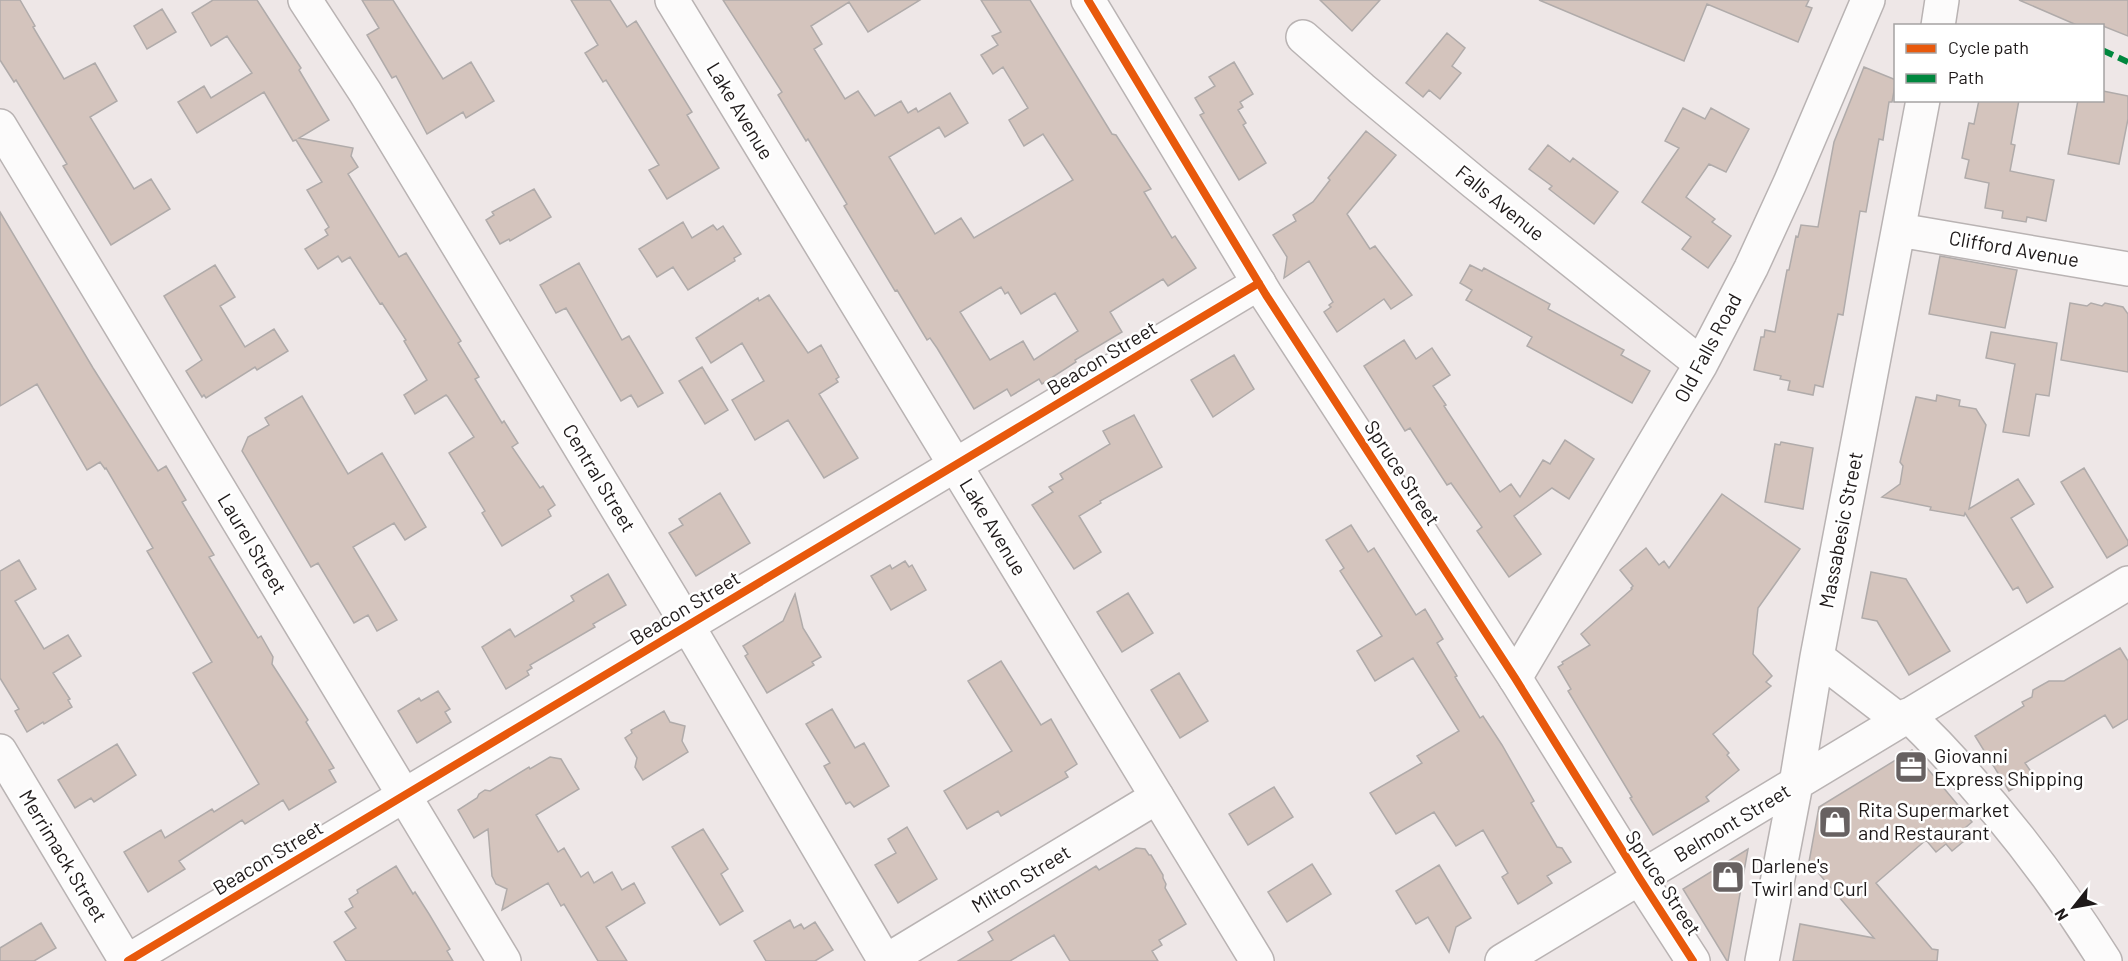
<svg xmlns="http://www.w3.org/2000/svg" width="2128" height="961" viewBox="0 0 2128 961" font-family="Barlow,sans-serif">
	<rect width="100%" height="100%" fill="#eee7e7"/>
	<path fill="#d4c4bd" stroke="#b0abaa" stroke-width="1.5" fill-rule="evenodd" d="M0,0H20L35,26L33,27L64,79L95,63L117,101L90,117L134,189L151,179L170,209L111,245L63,166L67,164L16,80L14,82L0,60Z
		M213,0H257L301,68L299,70L329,120L299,138L353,148L351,156L358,167L348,174L399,257L406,253L461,341L458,343L479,377L475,379L502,423L504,421L518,443L512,447L540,488L543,486L555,505L548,510L551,516L502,546L482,513L485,511L449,453L474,437L448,397L446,395L415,414L404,395L427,380L404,341L406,340L382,303L380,304L350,257L342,262L338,256L318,269L305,249L328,235L325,230L329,227L307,190L322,182L296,140L293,141L264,92L197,133L178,102L204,86L211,98L252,73L227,36L211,46L192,13Z
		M362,0H393L443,79L471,62L494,101L466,118L463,112L427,134L396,76L392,78L367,35L379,28Z
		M571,0H610L627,27L636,21L692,112L687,115L719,168L667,199L649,170L659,165L606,80L603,82L585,53L598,45Z
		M723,0H920L868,32L849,2L811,26L822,44L814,49L845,99L858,91L875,116L901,101L908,113L916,108L918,112L950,93L968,123L945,137L939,127L889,157L935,234L961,218L974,238L1073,180L1043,134L1024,146L1009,120L1028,108L1003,67L993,74L981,55L998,45L992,36L1001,32L981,0H1030L1112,134L1116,135L1151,189L1144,192L1172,238L1175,236L1196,268L1168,286L1163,279L1110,312L1122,332L1075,360L1076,362L1042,384L1039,379L1011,396L1007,389L974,409L937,348L930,338L927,340L897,290L895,291L844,206L847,204L808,139L806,141L778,95L782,92ZM1001,287L1005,294L1008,292L1021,314L1055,293L1078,331L1034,360L1023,341L990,360L960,312Z
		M1320,0H1380L1352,31Z
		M1539,0H1809L1806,6L1812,8L1798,42L1707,4L1684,61Z
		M2019,0H2128V36L2103,26H2079Z
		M162,9L176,32L147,49L134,26Z
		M1447,33L1465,48L1452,66L1461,73L1440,99L1429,90L1423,97L1406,83Z
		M1234,62L1253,94L1240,102L1243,107L1238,110L1246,123L1243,125L1266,163L1239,180L1200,115L1204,113L1195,98L1215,86L1209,77Z
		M1864,67L1896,80L1892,102H1889L1883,140L1879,139L1866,212L1860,211L1843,315L1838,314L1823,387L1815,385L1813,395L1788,390L1790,381L1780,379L1781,376L1754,370L1761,337H1764L1765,330L1775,332L1787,270H1789L1796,236L1798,237L1801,225L1818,227L1834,142Z
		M2103,91L2128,96V119L2119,164L2068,154L2078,100H2103Z
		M1979,100H2019L2011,144L2015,145L2010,171L2054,180L2046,221L2027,217L2026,222L2002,218L2003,211L1985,208L1989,183L1965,178L1969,160L1962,158L1969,123L1974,124Z
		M1683,108L1705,119L1711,108L1749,129L1726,172L1709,164L1686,197L1715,219L1712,222L1731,236L1708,268L1682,249L1691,237L1642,202L1679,148L1665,141Z
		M1366,131L1396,155L1347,214L1370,249L1375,246L1412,295L1391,309L1384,299L1337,332L1324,312L1331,307L1329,305L1333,302L1309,261L1284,278L1287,257L1273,235L1296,221L1293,215L1313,202L1330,180L1328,178Z
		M1548,145L1570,162L1573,158L1618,192L1594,224L1549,189L1552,186L1529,169Z
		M534,189L551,217L510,241L509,239L500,244L486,220L494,215L492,212Z
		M0,212L93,368L158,471L166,466L186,500L182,502L214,555L209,557L258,638L261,636L273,657L272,664L308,720L306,722L334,768L329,770L336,782L289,810L283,800L245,824L242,820L179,861L185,869L148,892L124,852L161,830L165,838L212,809L214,812L259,784L193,673L212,662L147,551L153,548L106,468L105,469L100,462L87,470L37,384L0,406Z
		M683,222L692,238L713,225L717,230L723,226L741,254L734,258L735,261L688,290L673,267L657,277L639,249Z
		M1940,256L2017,270L2005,328L1929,314Z
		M579,263L622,340L629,336L663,393L638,407L631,395L621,401L566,308L556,313L540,285Z
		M215,265L235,297L220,306L245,347L274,329L288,351L257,370L255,367L206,398L204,395L202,397L186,371L202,360L164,296Z
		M1470,265L1482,271L1484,268L1550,304L1548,309L1624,350L1621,355L1650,371L1632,403L1527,346L1532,337L1466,300L1472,290L1460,283Z
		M769,295L808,353L821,345L839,377L836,379L838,382L819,394L858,458L824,478L788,420L755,440L732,400L764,381L742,343L711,363L696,338L758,298L759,301Z
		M2070,303L2087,306L2091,303L2102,306L2105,303L2123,307L2128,314V372L2061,360Z
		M1991,332L2057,343L2049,396L2036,394L2029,436L2003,432L2015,364L1986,358Z
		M1404,340L1416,359L1432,348L1450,375L1433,386L1446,405L1444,406L1500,492L1511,484L1520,497L1543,460L1550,464L1565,440L1594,459L1569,499L1552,488L1514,516L1541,554L1509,577L1477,531L1482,527L1451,483L1447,485L1410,428L1405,431L1364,366Z
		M1234,355L1254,389L1213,417L1191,380Z
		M702,367L728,410L705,424L679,381Z
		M1937,395L1960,400L1959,406L1976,409L1986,425L1969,509L2018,479L2034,504L2011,518L2053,587L2027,603L2018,587L2013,590L1965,513L1964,516L1930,510L1931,507L1882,497L1900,484L1903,466L1900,462L1916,397L1936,401Z
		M302,396L348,474L382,453L426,527L405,540L394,523L353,547L397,620L377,631L368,615L354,623L318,563L311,567L242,451L248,437L269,425L265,418Z
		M1134,415L1162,467L1100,501L1101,503L1079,516L1101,552L1074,569L1032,505L1053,492L1049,487L1063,479L1060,474L1110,444L1103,431Z
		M1781,442L1813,448L1803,509L1765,502L1775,444L1780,445Z
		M2084,468L2128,541V545L2107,558L2061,482Z
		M720,493L750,543L696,576L669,533L683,525L679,519Z
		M1722,494L1800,549L1758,608L1753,654L1772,676L1766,682L1771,686L1713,734L1729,753L1727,755L1739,770L1706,797L1709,801L1653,835L1630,798L1632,797L1568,691L1571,689L1558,667L1563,664L1562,662L1590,645L1581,634L1632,589L1631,588L1633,586L1620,570L1646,548L1659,565L1664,561L1669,568Z
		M1351,525L1368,552L1374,548L1416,615L1425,609L1443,639L1437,643L1457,676L1455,677L1480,718L1483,716L1502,745L1534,801L1531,803L1557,847L1562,848L1571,862L1547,876L1552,883L1518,904L1502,877L1508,873L1483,830L1456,846L1434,812L1396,834L1370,793L1422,763L1417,756L1459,731L1413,658L1375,681L1357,651L1382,636L1340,571L1344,568L1326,540Z
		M19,560L36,589L15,601L44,649L68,635L81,656L53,673L70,699L68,700L72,707L44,724L43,722L27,732L15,711L19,709L0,678V571Z
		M905,561L909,567L912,565L926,590L891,610L871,576L890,565L892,569Z
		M1871,572L1906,579L1950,651L1909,675L1877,621L1862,618Z
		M608,574L626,605L593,624L595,627L530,665L532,668L527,671L529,675L506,689L482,647L510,629L515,637L574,601L571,596Z
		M1128,593L1153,633L1122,652L1097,612Z
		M795,594L803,628L821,657L812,662L814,665L767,693L745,656L748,654L743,646L783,621Z
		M2120,648L2128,661V719L2113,728L2105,715L2025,763L2034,776L2009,791L1975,736L2024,706L2022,702L2032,697L2033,690L2049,681H2064Z
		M1001,661L1041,725L1051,719L1077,764L1065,772L1068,777L1001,816L998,811L967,829L944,791L1012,751L968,681Z
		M1179,673L1208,721L1180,738L1151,690Z
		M438,691L450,709L445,712L451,722L417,743L398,711L419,698L421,701Z
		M832,709L855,748L864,743L889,786L854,807L850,802L846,804L824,766L830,763L806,724Z
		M664,711L670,722L685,726L682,741L688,752L643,780L635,767L637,758L625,738L632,733L631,730Z
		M117,744L136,775L94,802L91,798L75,808L58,780Z
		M1912,750L1972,822L1965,828L1970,836L1952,851L1946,844L1936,852L1926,840L1876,883L1932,949L1938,950L1937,961H1793L1800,924L1874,938L1809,862L1819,807Z
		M550,757L561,759L579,789L536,815L558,852L564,848L581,877L588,872L594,883L612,872L622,890L634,883L645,903L606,927L627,961H598L564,904L561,906L548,883L502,910L507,889L496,884L492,876L488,829L474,838L458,810L477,798L479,794L485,790L490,791L529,767L530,769Z
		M1274,787L1293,817L1248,845L1229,814Z
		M907,827L937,879L898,903L875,865L896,853L888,839Z
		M703,829L728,869L721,874L743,911L720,925L672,847Z
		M1136,848L1145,849L1149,855H1151L1163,875V878L1166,884L1165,888L1186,924L1159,940L1162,945L1152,951L1158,961H1070L1054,935L1010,961H958L993,940L988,932L1096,866L1099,870Z
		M1748,849L1728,961H1727L1683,889Z
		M1312,864L1331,894L1287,922L1268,892Z
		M1439,865L1471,918L1456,927L1449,952L1428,917L1416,924L1396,891Z
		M396,866L413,894L415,892L429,914L450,949L447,951L453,961H346L334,942L356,928L345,912L353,907L349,899L358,893L357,890Z
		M790,920L794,928L801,924L804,929L815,922L833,950L815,961H766L754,941Z
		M41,923L56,948L34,961H0V948Z"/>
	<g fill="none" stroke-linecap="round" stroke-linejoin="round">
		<defs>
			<path id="minor" d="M305,0L365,92L672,599L885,961
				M1938,26L1942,0
				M1303,37L1362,89L1475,183L1701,364
				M0,126L504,961
				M1899,230L2128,269
				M1817,657L1899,720
				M1515,678L1701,364L1751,268L1790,183L1868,0
				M1908,715C1982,787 2050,873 2105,961
				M0,751L126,961
				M128,961L1259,283
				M886,961L1157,797
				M1502,961L2128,583
				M1762,961L1796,784L1817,657L1923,100"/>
			<path id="tertiary" d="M672,0L1257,961
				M1088,0L1266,295L1515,678L1640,879L1693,961"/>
		</defs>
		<use href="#minor" stroke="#b9b3b3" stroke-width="36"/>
		<use href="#tertiary" stroke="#b9b3b3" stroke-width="36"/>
		<use href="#minor" stroke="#fcfbfb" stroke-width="33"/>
		<use href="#tertiary" stroke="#fcfbfb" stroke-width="33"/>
		<path stroke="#00873e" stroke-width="6" stroke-dasharray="12 6" stroke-linecap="butt" d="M2102,50L2128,62"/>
		<defs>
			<path id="cycleway" d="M1088,0L1266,295L1515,678L1640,879L1693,961
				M128,961L1259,283"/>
		</defs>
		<use href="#cycleway" stroke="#fff" stroke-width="11"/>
		<use href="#cycleway" stroke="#e8590c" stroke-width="8"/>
	</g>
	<defs>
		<symbol id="office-square" viewBox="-11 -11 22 22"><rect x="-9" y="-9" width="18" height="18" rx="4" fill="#676161" stroke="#fff"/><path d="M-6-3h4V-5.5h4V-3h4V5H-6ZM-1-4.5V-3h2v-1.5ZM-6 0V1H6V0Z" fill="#fff"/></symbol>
		<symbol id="shop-square" viewBox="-11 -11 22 22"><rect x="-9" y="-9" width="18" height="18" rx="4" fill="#676161" stroke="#fff"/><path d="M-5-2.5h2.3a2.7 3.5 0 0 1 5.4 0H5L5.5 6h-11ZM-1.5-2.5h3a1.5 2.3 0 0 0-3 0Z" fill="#fff"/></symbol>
	</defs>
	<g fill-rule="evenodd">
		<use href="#office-square" x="1892" y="748" width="38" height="38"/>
		<use href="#shop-square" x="1816" y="803" width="38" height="38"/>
		<use href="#shop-square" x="1709" y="858" width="38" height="38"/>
	</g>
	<g text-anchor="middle" stroke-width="5" stroke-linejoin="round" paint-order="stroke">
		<g font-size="20" fill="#1e1919" stroke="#fff">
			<text transform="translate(740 111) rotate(59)" y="7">Lake Avenue</text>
			<text transform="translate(1500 203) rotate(39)" y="7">Falls Avenue</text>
			<text transform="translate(2014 249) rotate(10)" y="7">Clifford Avenue</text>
			<text transform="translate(1708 348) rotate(-62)" y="7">Old Falls Road</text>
			<text transform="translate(1102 358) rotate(-31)" y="7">Beacon Street</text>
			<text transform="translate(1402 473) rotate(57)" y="7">Spruce Street</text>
			<text transform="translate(599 478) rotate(59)" y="7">Central Street</text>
			<text transform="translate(993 527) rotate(59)" y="7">Lake Avenue</text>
			<text transform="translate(1841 530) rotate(-79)" y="7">Massabesic Street</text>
			<text transform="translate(252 544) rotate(59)" y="7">Laurel Street</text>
			<text transform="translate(685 608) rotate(-31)" y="7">Beacon Street</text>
			<text transform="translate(1732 823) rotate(-31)" y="7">Belmont Street</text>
			<text transform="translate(63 856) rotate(59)" y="7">Merrimack Street</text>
			<text transform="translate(268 858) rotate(-31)" y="7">Beacon Street</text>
			<text transform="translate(1021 879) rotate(-31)" y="7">Milton Street</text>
			<text transform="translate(1663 883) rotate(57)" y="7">Spruce Street</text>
		</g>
		<g font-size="20" fill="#1e1919" stroke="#fff" text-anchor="start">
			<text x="1934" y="763">Giovanni<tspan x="1934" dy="23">Express Shipping</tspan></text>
			<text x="1858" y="817">Rita Supermarket<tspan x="1858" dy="23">and Restaurant</tspan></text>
			<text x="1751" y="873">Darlene's<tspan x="1751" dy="23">Twirl and Curl</tspan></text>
		</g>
	</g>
	<rect x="1894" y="24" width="210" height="78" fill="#ffffff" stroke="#a5a3a3" stroke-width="1.5"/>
	<rect x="1906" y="44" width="30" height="9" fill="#e8590c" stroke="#a5a3a3" stroke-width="1.5"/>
	<text x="1948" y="54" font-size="18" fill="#1e1919">Cycle path</text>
	<rect x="1906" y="74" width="30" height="9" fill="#00873e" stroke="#a5a3a3" stroke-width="1.5"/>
	<text x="1948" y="84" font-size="18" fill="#1e1919">Path</text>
	<g transform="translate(2074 907) rotate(239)" stroke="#ffffff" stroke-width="4.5" paint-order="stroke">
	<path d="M0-4.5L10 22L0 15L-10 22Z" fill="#1e1919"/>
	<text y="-9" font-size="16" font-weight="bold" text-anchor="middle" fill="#1e1919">N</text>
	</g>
</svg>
